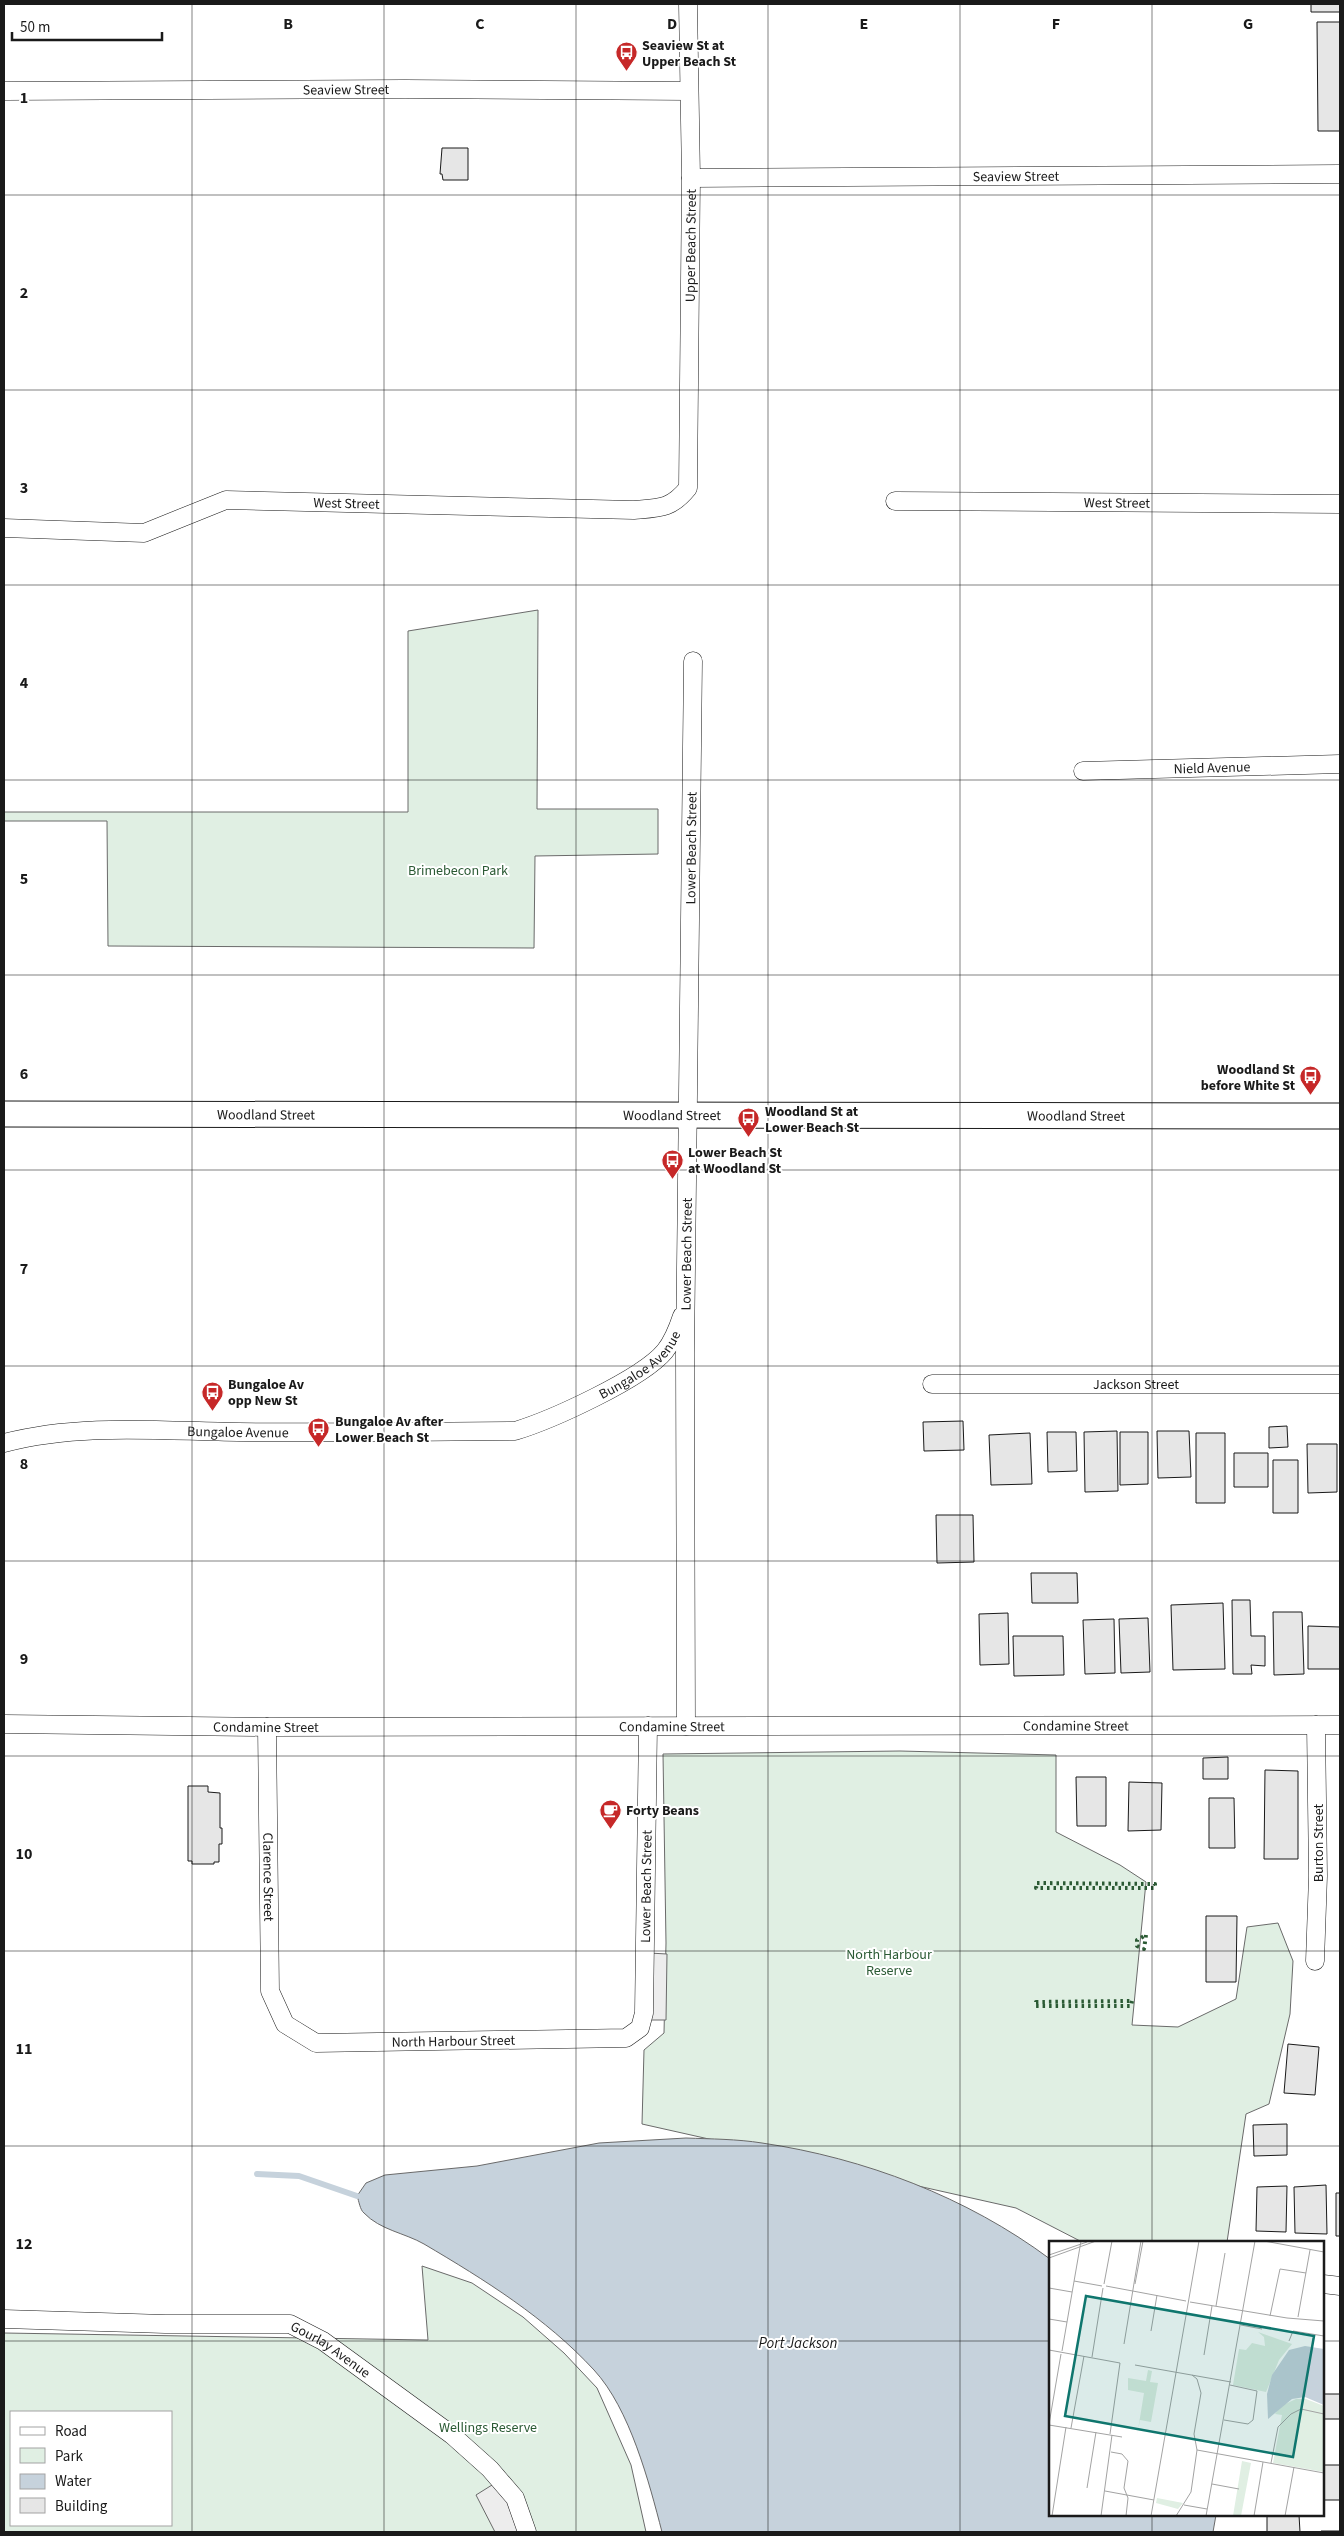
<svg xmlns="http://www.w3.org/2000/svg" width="1344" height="2536" viewBox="0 0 1344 2536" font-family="'Source Sans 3',sans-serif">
	<rect width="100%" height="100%" fill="#fff"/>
	<path fill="#e0efe3" stroke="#6a6a6a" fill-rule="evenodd" d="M538,610L537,809H658V854L535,856L534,948L108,946L107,821H4V812H408V631Z
		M900,1751L1056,1755V1832L1120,1865L1146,1882L1132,2025L1178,2027L1236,1999L1247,1927L1278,1923L1293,1961L1290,2014L1269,2104L1246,2114L1227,2242H1082L1016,2208L642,2124L644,2050L664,2033L666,1943L663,1754Z
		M422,2266L472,2283L523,2317L564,2353L597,2388L631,2465L646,2532H4V2333L428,2340ZM11,2412H171V2525H11Z"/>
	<path fill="#ededed" stroke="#6a6a6a" d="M649,1953L667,1954L666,2020H648Z
		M500,2480L527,2532H495L476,2495Z"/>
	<path fill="#c6d2dc" stroke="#6a6a6a" d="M686,2138C711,2139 737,2139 762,2143C864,2158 967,2197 1050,2259V2515H1216L1213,2532H662C649,2482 630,2409 594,2370C546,2318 485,2280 424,2244C405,2233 380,2230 364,2213C360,2210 359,2201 357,2196L366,2183L385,2175L477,2166L599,2143Z"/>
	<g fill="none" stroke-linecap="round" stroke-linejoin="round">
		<path stroke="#c6d2dc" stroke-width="6" d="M257,2174L299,2176L357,2196"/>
	</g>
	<path fill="#e6e6e6" stroke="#1a1a1a" d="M1311,4H1340V12H1311Z
		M1317,22H1340V131H1318Z
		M442,148H468V180H443L442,174H440Z
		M963,1421L964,1450L924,1451L923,1422Z
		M1287,1426L1288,1447L1269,1448V1427Z
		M1117,1431L1118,1491L1085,1492L1084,1432Z
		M1157,1431H1189L1191,1477L1158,1478Z
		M1047,1432H1076L1077,1471L1048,1472Z
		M1120,1432H1148V1484L1120,1485Z
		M1030,1433L1032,1484L991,1485L989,1435Z
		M1196,1433H1225V1503H1196Z
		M1307,1444H1337V1492L1308,1493Z
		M1234,1453H1268V1487H1234Z
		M1273,1460H1298V1513H1273Z
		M936,1515H973L974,1562L937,1563Z
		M1031,1573H1077L1078,1603H1032Z
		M1232,1600H1250L1251,1636H1265V1666L1251,1665L1252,1674H1233Z
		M1223,1603L1225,1669L1173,1670L1171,1605Z
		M1273,1612H1302L1304,1674L1274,1675Z
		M1008,1613L1009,1664L980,1665L979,1614Z
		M1148,1618L1150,1672L1121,1673L1119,1619Z
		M1114,1619L1115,1673L1085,1674L1083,1620Z
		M1308,1626L1340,1627V1669H1308Z
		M1013,1636H1063L1064,1675L1014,1676Z
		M1228,1757V1779H1203V1758Z
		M1265,1770L1298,1771V1859H1264Z
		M1076,1777H1106V1826H1077Z
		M1129,1782L1162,1783L1161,1830L1128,1831Z
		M188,1786H208V1792L220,1793V1828H222V1844H219V1862H214V1864H192V1861H188Z
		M1209,1798H1234L1235,1848H1209Z
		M1206,1916H1237L1236,1982H1206Z
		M1288,2044L1319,2047L1315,2095L1284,2093Z
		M1287,2124V2155L1254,2156L1253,2125Z
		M1326,2185L1327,2234L1295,2233L1294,2187Z
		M1287,2186L1286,2232L1256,2231L1257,2187Z
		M1336,2193H1340V2236H1336Z
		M1323,2394H1340V2419H1323Z
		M1323,2465H1340V2500H1323Z
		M1267,2515H1299L1300,2532H1267Z
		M1321,2531H1339V2532H1321Z"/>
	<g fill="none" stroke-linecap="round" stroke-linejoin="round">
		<defs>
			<g id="street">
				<path id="s1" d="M4,91L405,89L689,91"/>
				<path id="s2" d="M691,178L1340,174"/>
				<path id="s3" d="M895,501L1340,504"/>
				<path id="s4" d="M4,528L144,533L226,500L634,510C660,508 671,509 688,488L691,178L688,4"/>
				<path id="s5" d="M1083,771L1340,764"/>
				<path id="s6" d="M932,1384H1340"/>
				<path id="s7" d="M4,1443C80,1423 160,1431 238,1432C330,1433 422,1432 515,1431C551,1420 642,1379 665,1351C673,1341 678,1328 682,1316"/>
				<path id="s8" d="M4,1724L267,1727L1340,1725"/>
				<path id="s9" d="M686,1726L685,1354L693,661"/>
				<path id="s10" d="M267,1727L270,1991L285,2024L316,2043L626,2038L640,2028L644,2013L648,1726"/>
				<path d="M1315,1961L1318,1876L1316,1725"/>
				<path d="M1323,2284L1340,2286"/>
				<path id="s11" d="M4,2319L165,2324H290L323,2341L452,2435L490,2469L515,2498L527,2532"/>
			</g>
			<g id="secondary">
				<path id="s12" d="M4,1114L1340,1116"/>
			</g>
		</defs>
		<use href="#street" stroke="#1a1a1a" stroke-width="19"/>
		<use href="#secondary" stroke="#1a1a1a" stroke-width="27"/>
		<use href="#street" stroke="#fff" stroke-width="18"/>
		<use href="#secondary" stroke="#fff" stroke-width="25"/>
		<path stroke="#2b5a34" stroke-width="4" stroke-dasharray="2.5 4" stroke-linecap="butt" d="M1037,1883L1155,1884V1888H1036Z
			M1146,1935L1144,1949L1137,1946V1940Z
			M1132,2001L1131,2006H1036V2002Z"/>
	</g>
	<path fill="none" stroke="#1a1a1a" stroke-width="1" stroke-opacity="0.55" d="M192,4V2532M384,4V2532M576,4V2532M768,4V2532M960,4V2532M1152,4V2242M4,195H1340M4,390H1340M4,585H1340M4,780H1340M4,975H1340M4,1170H1340M4,1366H1340M4,1561H1340M4,1756H1340M4,1951H1340M4,2146H1340M4,2341H1050M1323,2341H1340M1152,2515V2532"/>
	<defs>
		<symbol id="bus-pin" viewBox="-11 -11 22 30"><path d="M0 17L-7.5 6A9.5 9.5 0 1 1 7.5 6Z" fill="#c62828" stroke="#fff"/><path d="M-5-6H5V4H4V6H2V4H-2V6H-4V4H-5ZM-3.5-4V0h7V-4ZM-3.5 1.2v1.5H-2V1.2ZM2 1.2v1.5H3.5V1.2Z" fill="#fff"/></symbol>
		<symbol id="cafe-pin" viewBox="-11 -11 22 30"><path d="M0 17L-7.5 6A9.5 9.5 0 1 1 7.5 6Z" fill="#c62828" stroke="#fff"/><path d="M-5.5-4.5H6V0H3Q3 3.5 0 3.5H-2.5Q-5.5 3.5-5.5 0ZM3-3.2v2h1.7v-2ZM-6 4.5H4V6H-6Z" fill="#fff"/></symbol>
	</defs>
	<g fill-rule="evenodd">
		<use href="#bus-pin" x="614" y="40" width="25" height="34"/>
		<use href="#bus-pin" x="1298" y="1064" width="25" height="34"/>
		<use href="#bus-pin" x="736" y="1106" width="25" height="34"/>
		<use href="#bus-pin" x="660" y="1148" width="25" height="34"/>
		<use href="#bus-pin" x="200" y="1380" width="25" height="34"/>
		<use href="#bus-pin" x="306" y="1416" width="25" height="34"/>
		<use href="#cafe-pin" x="598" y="1798" width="25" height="34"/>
	</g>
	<g text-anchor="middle" stroke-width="4" stroke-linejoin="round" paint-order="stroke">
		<g font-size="14" font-weight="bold" fill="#1a1a1a" stroke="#fff" text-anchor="start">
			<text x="642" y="50">Seaview St at<tspan x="642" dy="16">Upper Beach St</tspan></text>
			<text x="1295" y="1074" text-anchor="end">Woodland St<tspan x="1295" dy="16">before White St</tspan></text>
			<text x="765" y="1116">Woodland St at<tspan x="765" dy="16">Lower Beach St</tspan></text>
			<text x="688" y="1157">Lower Beach St<tspan x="688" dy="16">at Woodland St</tspan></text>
			<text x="228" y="1389">Bungaloe Av<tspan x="228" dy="16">opp New St</tspan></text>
			<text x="335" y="1426">Bungaloe Av after<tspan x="335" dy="16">Lower Beach St</tspan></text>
			<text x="626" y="1815">Forty Beans</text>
		</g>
		<g font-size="14" fill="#1a1a1a" stroke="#fff">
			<text dy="5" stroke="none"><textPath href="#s1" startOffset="342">Seaview Street</textPath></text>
			<text dy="5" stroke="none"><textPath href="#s2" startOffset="325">Seaview Street</textPath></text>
			<text dy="5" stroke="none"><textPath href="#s4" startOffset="940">Upper Beach Street</textPath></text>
			<text dy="5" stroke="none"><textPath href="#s3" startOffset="222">West Street</textPath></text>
			<text dy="5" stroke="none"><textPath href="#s4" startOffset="349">West Street</textPath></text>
			<text dy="5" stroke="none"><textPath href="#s5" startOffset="129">Nield Avenue</textPath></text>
			<text dy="5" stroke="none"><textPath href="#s9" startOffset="878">Lower Beach Street</textPath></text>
			<text dy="5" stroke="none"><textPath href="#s12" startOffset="262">Woodland Street</textPath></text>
			<text dy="5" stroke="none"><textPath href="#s12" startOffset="668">Woodland Street</textPath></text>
			<text dy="5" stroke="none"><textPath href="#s12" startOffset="1072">Woodland Street</textPath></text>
			<text dy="5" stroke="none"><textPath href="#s9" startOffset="472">Lower Beach Street</textPath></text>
			<text dy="5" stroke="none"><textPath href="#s7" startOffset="655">Bungaloe Avenue</textPath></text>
			<text dy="5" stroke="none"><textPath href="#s6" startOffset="204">Jackson Street</textPath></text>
			<text dy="5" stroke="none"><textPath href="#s7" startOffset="235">Bungaloe Avenue</textPath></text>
			<text dy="5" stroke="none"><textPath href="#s8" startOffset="1072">Condamine Street</textPath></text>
			<text dy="5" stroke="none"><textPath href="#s8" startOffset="262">Condamine Street</textPath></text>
			<text dy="5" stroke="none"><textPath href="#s8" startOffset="668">Condamine Street</textPath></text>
			<text transform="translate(1318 1843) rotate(-90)" y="5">Burton Street</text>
			<text dy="5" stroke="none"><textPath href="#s10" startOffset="150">Clarence Street</textPath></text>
			<text dy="5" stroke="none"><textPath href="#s10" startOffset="806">Lower Beach Street</textPath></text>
			<text dy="5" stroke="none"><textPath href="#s10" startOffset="474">North Harbour Street</textPath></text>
			<text dy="5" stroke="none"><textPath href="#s11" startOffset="334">Gourlay Avenue</textPath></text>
		</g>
		<g font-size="14" fill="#2b5a34" stroke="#fff">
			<text x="458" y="875">Brimebecon Park</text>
			<text x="889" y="1959">North Harbour<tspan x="889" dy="16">Reserve</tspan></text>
			<text x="488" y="2432">Wellings Reserve</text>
		</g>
		<g font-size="15" font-style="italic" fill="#1a1a1a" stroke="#fff">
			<text x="798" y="2348">Port Jackson</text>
		</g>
	</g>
	<g transform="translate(1049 2241)">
		<rect width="275" height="275" fill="#fff"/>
		<path d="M209,91L243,103L230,119L217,151L184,144L190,108L197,109L203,102L216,105L215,96ZM99,129L103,130L101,141L109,142L102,181L91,179L88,195L95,152L79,149V137L97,140ZM247,158H257L275,165V231L224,222L233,174L226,173L232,165ZM193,220L202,222L192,275H184ZM108,257L134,262L129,268L107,262Z" fill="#e0efe3"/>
		<path d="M256,105L275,108V164L256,156L243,158L219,178L218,153L223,134L240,109Z" fill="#c6d2dc"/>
		<path fill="none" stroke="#a3a3a3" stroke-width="1" d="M215,0L275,11M0,14L38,1M0,17L47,0M25,40L53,45M55,43L63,0M86,43L94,0M57,45L137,60M0,47L23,51M141,61L238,77L275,80M167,65L176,12M221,75L231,28L257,32M249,76L261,9M0,78L18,81M192,84L213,88M102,90L108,54M240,100L244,90L275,95M75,103L92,0M0,109L71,122L61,193M13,110L32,0M155,114L163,65M43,116L54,47M86,124L182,141M175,179L199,183L204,179L208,150L181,144M0,183L12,113M0,184L73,196M22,187L35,115M148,209L275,232M62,211L73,213L79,220L75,247L79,257L77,275M222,222L229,186L242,173L252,168L275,173M163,243L190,248M38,247L47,191M56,250L105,259M135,264L158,268M3,275L17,186M52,275L63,194M102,275L150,0M127,275L142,251L148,209L145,193L152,152L148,138L143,134M157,275L206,0M205,275L214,221M236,275L245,226"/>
		<path fill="#0f766e" fill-opacity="0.15" stroke="#0f766e" stroke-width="2.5" d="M37,55L265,95L244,216L16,175Z"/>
		<rect width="275" height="275" fill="none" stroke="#1a1a1a" stroke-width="2.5"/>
	</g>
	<g font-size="16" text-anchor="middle" font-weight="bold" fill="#1a1a1a" stroke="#fff" stroke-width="4" stroke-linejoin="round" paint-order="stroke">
		<text x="288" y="29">B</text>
		<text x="480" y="29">C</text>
		<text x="672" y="29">D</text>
		<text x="864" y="29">E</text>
		<text x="1056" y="29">F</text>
		<text x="1248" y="29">G</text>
		<text x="24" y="103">1</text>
		<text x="24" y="298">2</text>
		<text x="24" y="493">3</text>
		<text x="24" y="688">4</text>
		<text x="24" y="884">5</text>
		<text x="24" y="1079">6</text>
		<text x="24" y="1274">7</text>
		<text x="24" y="1469">8</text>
		<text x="24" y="1664">9</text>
		<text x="24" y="1859">10</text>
		<text x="24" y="2054">11</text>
		<text x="24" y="2249">12</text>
	</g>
	<rect width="1344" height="2536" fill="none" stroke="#1a1a1a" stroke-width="10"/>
	<rect x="10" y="2411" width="162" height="115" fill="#ffffff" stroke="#a3a3a3"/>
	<rect x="20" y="2427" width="25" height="8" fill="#ffffff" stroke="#a3a3a3"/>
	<text x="55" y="2436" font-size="15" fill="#1a1a1a">Road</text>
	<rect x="20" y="2448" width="25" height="15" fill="#e0efe3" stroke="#a3a3a3"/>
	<text x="55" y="2461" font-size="15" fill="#1a1a1a">Park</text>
	<rect x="20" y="2474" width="25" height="15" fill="#c6d2dc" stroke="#a3a3a3"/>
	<text x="55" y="2486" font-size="15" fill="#1a1a1a">Water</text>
	<rect x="20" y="2498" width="25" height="15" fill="#e6e6e6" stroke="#a3a3a3"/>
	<text x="55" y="2511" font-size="15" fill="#1a1a1a">Building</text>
	<path d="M12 32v8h150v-8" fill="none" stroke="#1a1a1a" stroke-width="2.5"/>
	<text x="20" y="32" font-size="15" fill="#1a1a1a" stroke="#ffffff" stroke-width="4" paint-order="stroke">50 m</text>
</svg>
